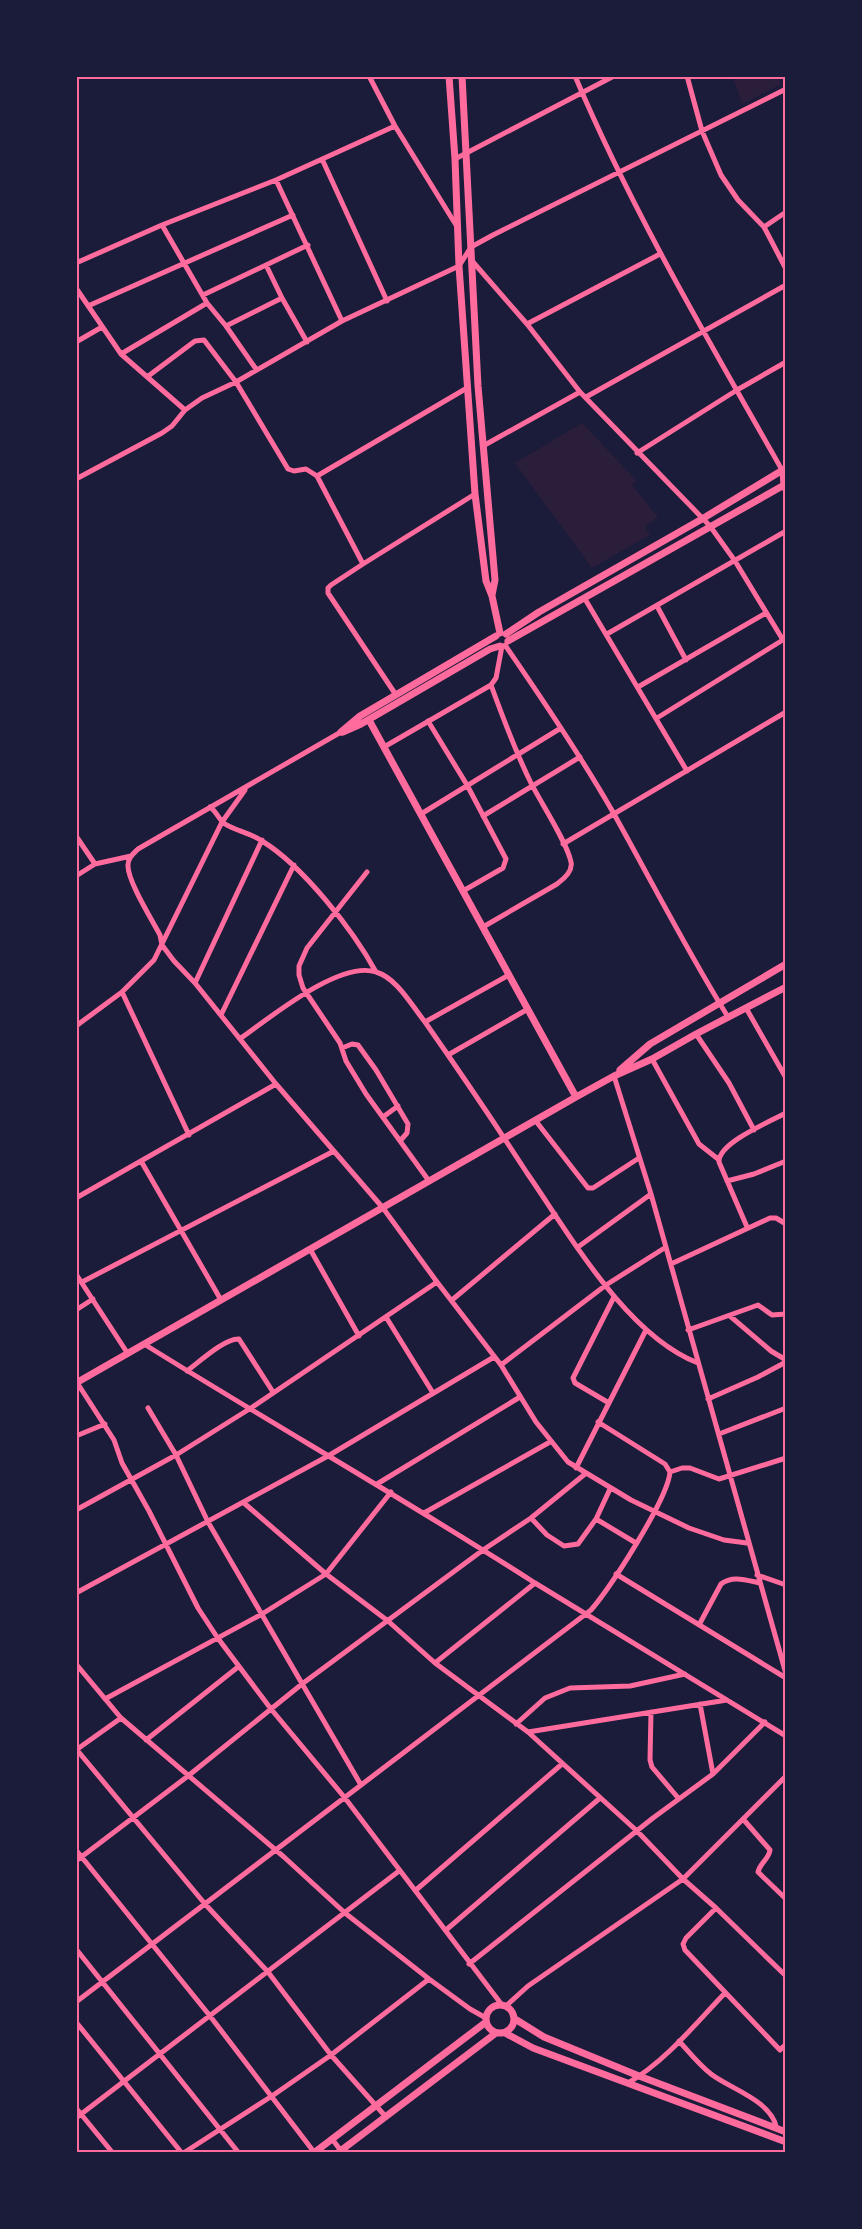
<svg xmlns="http://www.w3.org/2000/svg" width="862" height="2229" viewBox="0 0 862 2229" font-family="'Open Sans',sans-serif">
	<rect width="100%" height="100%" fill="#1b1b3a"/>
	<path fill="#2a1e3b" d="M733,77H778L781,84L742,104Z
		M582,423L637,481L632,485L658,517L645,527L650,535L592,568L515,463Z"/>
	<g fill="none" stroke-linecap="round" stroke-linejoin="round">
		<path stroke="#ff6b9d" stroke-width="5" d="M369,76L395,126L456,225
			M575,76C633,213 709,341 782,470L783,486L786,492
			M687,76L702,131L721,175L738,200L764,227L786,269
			M322,159L387,301
			M455,159L614,76
			M276,180L342,321
			M162,225L207,303L226,326L256,369
			M764,227L786,212
			M473,262L527,324L580,392L710,526L735,561L783,640
			M76,263L162,225L276,180L395,126
			M76,288L121,354L185,410L202,398L236,382L342,321L459,266L471,247L493,235L786,89
			M203,295L308,245
			M282,298L307,342
			M88,306L293,215
			M527,324L660,254
			M226,326L282,298L266,265
			M76,342L102,327
			M121,354L207,303
			M147,377L195,341L204,340L236,382L288,469L294,471L306,469L317,476L363,564L331,585L328,588V593L396,695
			M586,397L786,285
			M483,446L580,392
			M637,453L737,390L786,362
			M317,476L467,388
			M76,479L162,433L172,426L185,410
			M363,564L475,494
			M585,599L687,771
			M657,606L686,660
			M607,634L786,531
			M505,645C543,700 581,756 614,814C652,882 687,951 728,1017
			M638,687L766,613
			M657,718L786,638
			M428,721L467,785L506,859L503,868L463,891
			M341,732L138,849C133,854 128,858 128,865C127,880 152,920 160,935L162,945L174,961L195,983L276,1084L383,1208L437,1282L501,1365L536,1422L568,1462L631,1500L689,1528L724,1540L747,1543
			M384,747L491,685
			M210,807C217,812 219,820 225,824C236,831 251,833 262,841C303,866 353,930 376,972
			M421,814L561,728
			M483,816L580,757
			M76,836L95,864
			M563,844L786,712
			M367,872L307,948L299,966V975L303,988L340,1043L346,1061L366,1094L429,1181
			M76,876L95,864L131,856
			M483,927L557,884C564,879 573,871 571,862C567,842 541,803 531,783C515,751 503,718 491,685L496,678L502,646
			M195,983L262,840
			M122,992L189,1135
			M746,1008L786,1078
			M221,1015L294,865
			M425,1022L509,975
			M76,1026L122,992L154,960L222,822L245,790
			M696,1034L729,1083L754,1130
			M241,1038C271,1017 340,960 376,972C397,978 412,1006 425,1022C460,1072 494,1122 527,1173C570,1235 626,1335 698,1363
			M342,1048L352,1044L358,1045L376,1070L408,1124L407,1133L400,1141
			M448,1055L528,1009
			M652,1059L699,1144L718,1159
			M614,1076L651,1194L786,1674
			M383,1117L398,1106
			M535,1120L588,1188H593L639,1158
			M141,1161L221,1300
			M727,1181L754,1174L786,1161
			M76,1198L276,1084
			M747,1227L719,1162C718,1143 769,1122 786,1113
			M578,1247L651,1194
			M310,1249L359,1336
			M671,1264L770,1218H776L786,1224
			M76,1274L128,1354
			M82,1282L334,1151
			M452,1300L555,1214
			M76,1310L93,1299
			M730,1316L771,1351L786,1360
			M386,1317L433,1393
			M688,1330L758,1305L772,1315L786,1314
			M144,1344C274,1425 406,1500 535,1583L786,1736
			M501,1365L606,1285L666,1247
			M187,1371C199,1362 225,1338 239,1339L273,1392
			M76,1381L114,1440L122,1463L149,1511L198,1608L217,1637L271,1709L345,1798L502,2005
			M708,1399L758,1377L786,1362
			M609,1403L575,1383L573,1378L614,1297
			M148,1408L176,1455L208,1522L361,1785
			M719,1434L786,1408
			M76,1436L105,1424
			M576,1468L646,1330
			M670,1472L682,1468H690L719,1479L786,1458
			M377,1484L520,1397
			M244,1503L326,1574L388,1621L435,1663L528,1732L637,1831L683,1879L716,1908L786,1976
			M76,1510L176,1455L251,1408L437,1282
			M424,1513L550,1442
			M531,1518L547,1535L564,1546L578,1544L596,1519L636,1543
			M596,1519L610,1489
			M616,1574L786,1678
			M757,1575L786,1585
			M76,1593L328,1456L494,1357
			M699,1625L721,1584C732,1575 746,1580 760,1583
			M435,1663L535,1583
			M76,1664L121,1718L284,1857L345,1913L429,1979L470,2009L486,2018
			M105,1699L262,1614L326,1574L391,1492
			M700,1704L713,1774
			M651,1712L650,1760L652,1767L679,1799
			M516,1724L545,1698L570,1688L630,1686L685,1674
			M528,1732L727,1700
			M146,1740L238,1667
			M76,1750L121,1718
			M77,1750L205,1904L268,1972L331,2055L386,2117
			M743,1819L770,1850C769,1859 760,1863 758,1872L786,1899
			M76,1850L210,2016L314,2152
			M76,1861L188,1776L302,1684L483,1550L531,1518L585,1474
			M416,1890L562,1764
			M716,1908L686,1938L683,1944L685,1950L780,2050L786,2044
			M446,1930L600,1798
			M76,1949L238,2152
			M469,1964L653,1818L713,1774L765,1722
			M76,2002L591,1610C610,1588 668,1499 670,1472L665,1464L598,1422
			M506,2006L528,1986L683,1879L786,1776
			M76,2022L181,2152
			M679,2041C689,2052 699,2065 711,2074C732,2090 771,2100 777,2129
			M628,2083C666,2061 695,2024 725,1993
			M76,2108L112,2152
			M76,2118L399,1871
			M332,2139L342,2152
			M185,2152L272,2096L331,2055L429,1979"/>
		<path stroke="#ff6b9d" stroke-width="7" d="M449,76L455,159L459,266L475,494L486,581L492,596L500,633
			M462,76L478,386L495,580L492,595
			M506,634L539,612L702,519L786,468
			M508,641L786,484
			M369,720L576,1097
			M341,732L360,716L496,636
			M343,732L361,724L490,649L500,646
			M620,1070L650,1044L786,964
			M76,1383L576,1097L614,1076L652,1059L696,1034L786,987
			M486 2019a14 14 0 1 1 28 0a14 14 0 1 1-28 0Z
			M515,2019L544,2037L639,2076L786,2132
			M505,2033L533,2048L786,2142
			M315,2152L486,2022
			M339,2152L496,2033"/>
	</g>
	<rect width="862" height="2229" fill="none" stroke="#1b1b3a" stroke-width="156"/>
	<rect x="78" y="78" width="706" height="2073" fill="none" stroke="#ff6b9d" stroke-width="2"/>
</svg>
